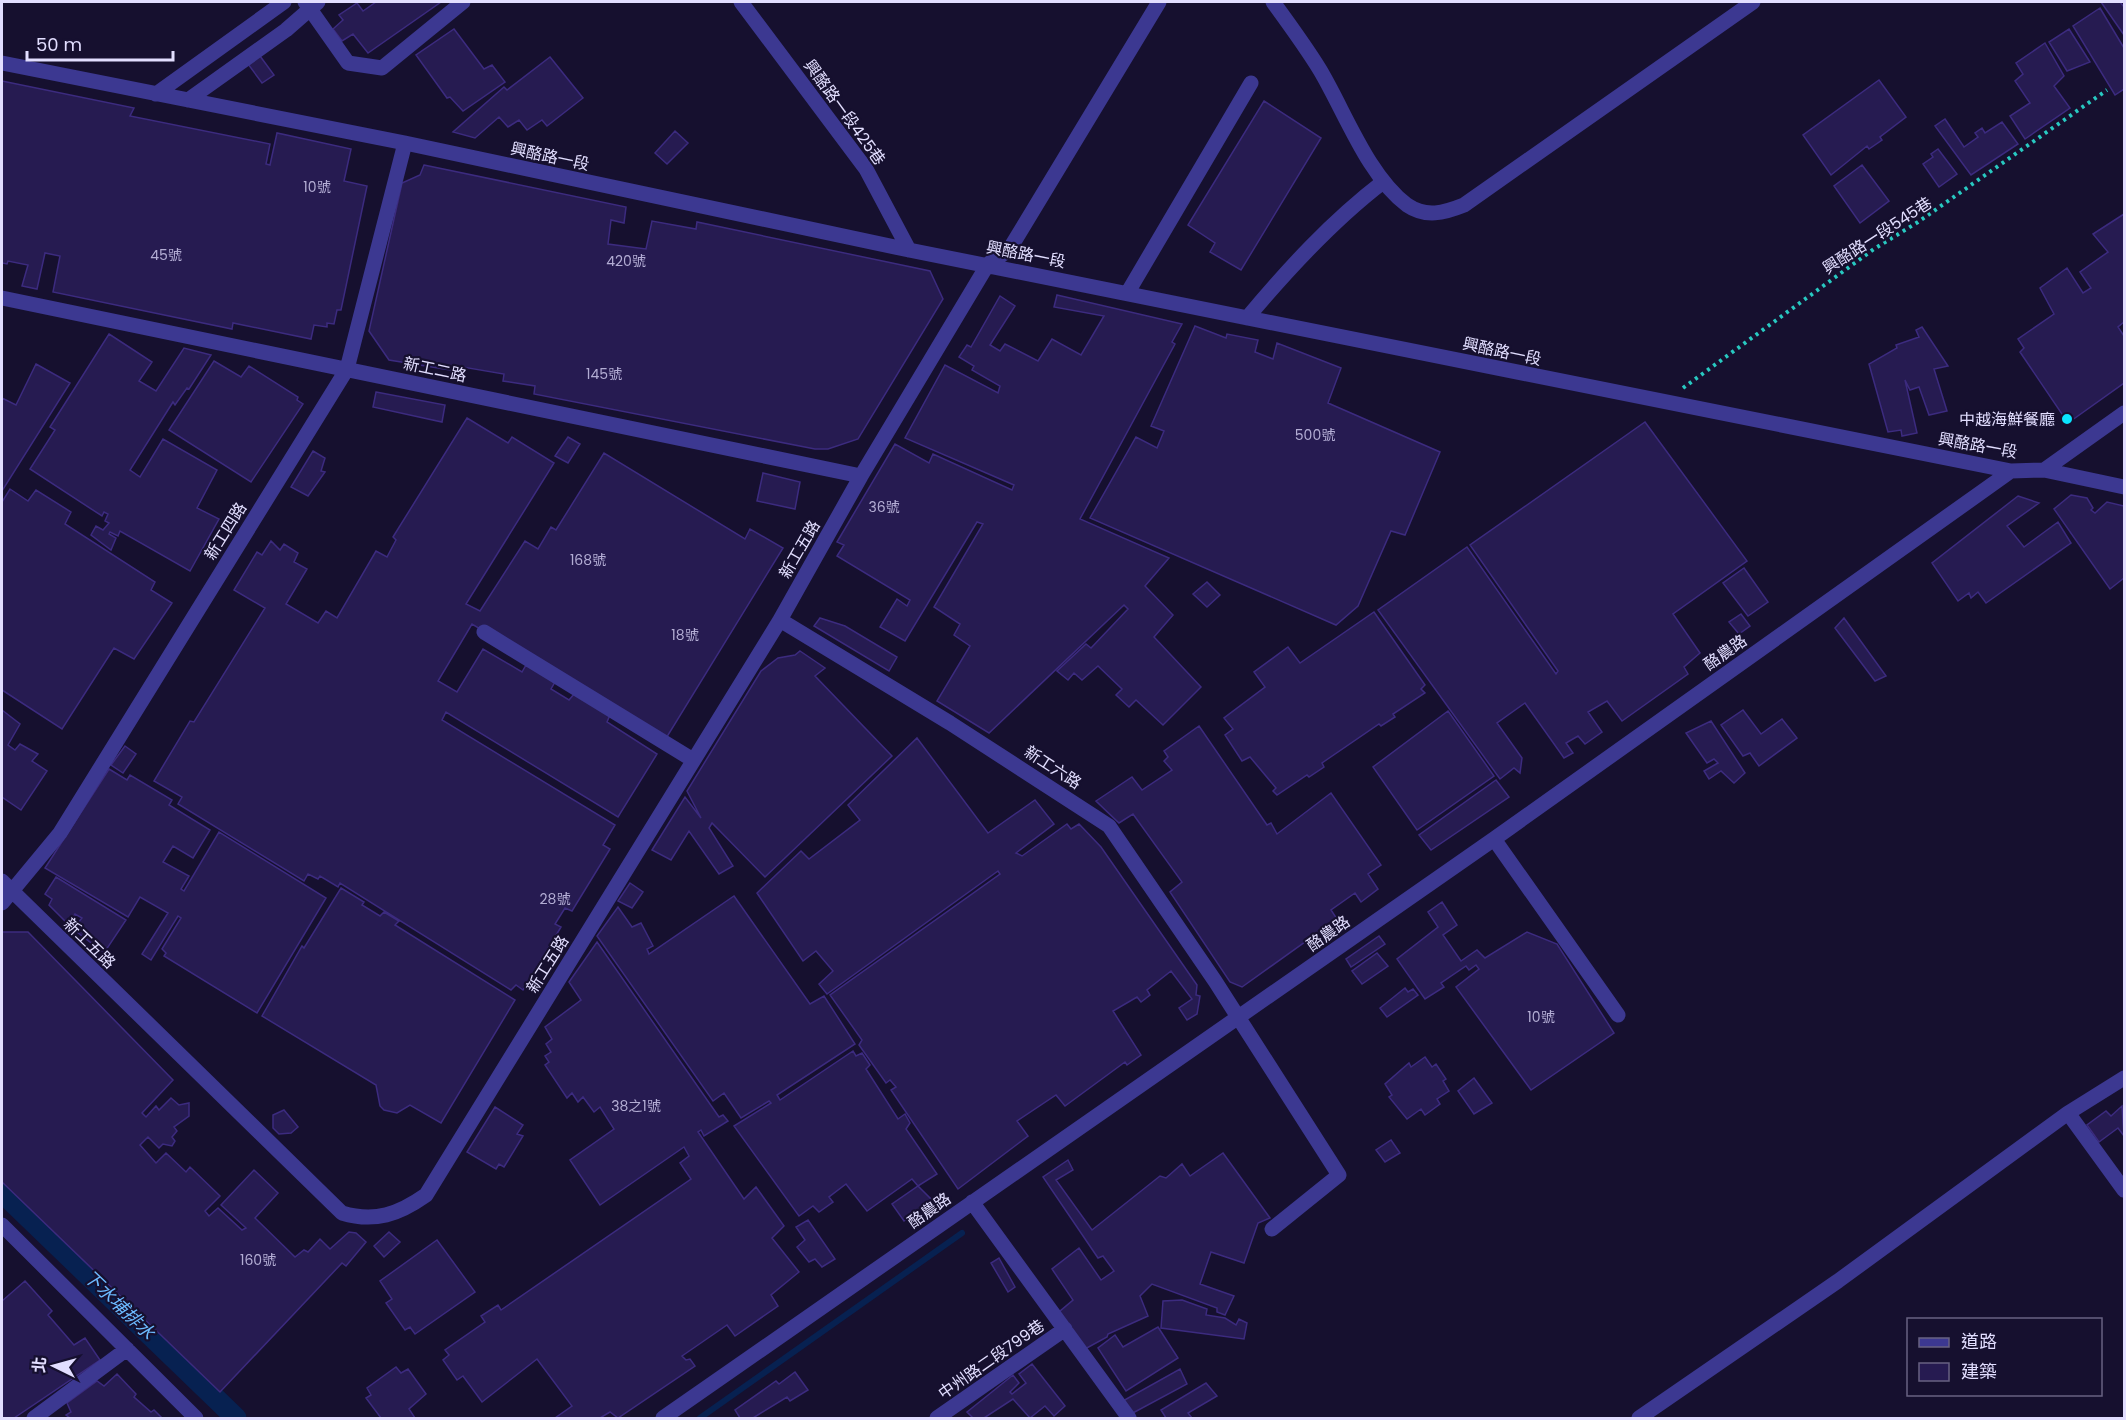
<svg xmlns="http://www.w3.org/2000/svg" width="2126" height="1420" viewBox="0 0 2126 1420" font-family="Poppins,'Noto Sans TC',sans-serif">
	<rect width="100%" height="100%" fill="#16102f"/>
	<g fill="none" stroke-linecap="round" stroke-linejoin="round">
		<path stroke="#072151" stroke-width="6" d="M700,1418L962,1233"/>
		<path stroke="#072151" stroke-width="21" d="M2,1192L236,1418"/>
	</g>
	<path fill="#261b51" stroke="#3c2b7f" stroke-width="1.5" d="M376,2H441L368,53L353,34L342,41L333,29L343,20L339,15L357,3L363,11Z
		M2101,2H2120L2124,7V35Z
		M2100,8L2124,48V89L2115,95L2073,26Z
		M454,29L484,69L492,65L505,82L463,111L450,97L447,98L416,55Z
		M2069,29L2090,62L2067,71L2049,42Z
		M2045,43L2064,76L2054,86L2070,108L2025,139L2010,116L2030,103L2015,81L2023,74L2016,63Z
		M260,56L274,75L262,83L248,64Z
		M550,57L583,98L547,126L542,120L527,130L519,120L508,127L499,117L475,138L453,132L504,87L507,90Z
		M1879,80L1906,117L1880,137L1882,140L1869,149L1867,146L1831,175L1803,135Z
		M2,81L134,108L130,116L270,144L266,164L270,165L277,133L351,149L344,181L367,186L341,310H337L334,324L327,323V327L314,325L311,339L233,323L232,329L53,292L60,256L45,253L37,289L22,286L28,265L8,261L7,264L2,263Z
		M1264,101L1321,138L1241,270L1210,252L1215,243L1188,225Z
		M1945,119L1964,147L1978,137L1975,133L1982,128L1985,133L2002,122L2018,144L1971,175L1935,126Z
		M675,131L688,143L667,164L655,153Z
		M1938,149L1957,174L1939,187L1923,164L1933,157L1931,154Z
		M424,165L626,207L624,223L611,220L608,244L646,249L652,221L696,229L697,222L930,271L943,299L858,439L828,449H815L534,394L535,386L503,381L504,374L463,367L462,372L389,360L369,331L402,183L420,175Z
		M1862,165L1889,201L1860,223L1834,186Z
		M2124,214V322L2118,327L2124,336V383L2068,423L2020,352L2024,348L2018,339L2054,314L2040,288L2067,268L2083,293L2091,288L2080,272L2108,252L2093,234Z
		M1057,295L1182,324L1172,342L1175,344L1080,519L1169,558L1145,586L1173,615L1154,637L1201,687L1163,725L1136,700L1129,707L1116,695L1122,689L1098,666L1082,680L1074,673L1068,680L1057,671L1086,644L1091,648L1128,609L1124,605L989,733L937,701L970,646L954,635L960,624L934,607L983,524L977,522L905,641L880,627L897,599L907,606L910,600L837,556L844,545L837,542L895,444L929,463L933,454L1012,490L1014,485L905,438L945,365L998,393L1000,386L972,370L974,366L959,357L967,345L971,347L1000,296L1015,306L990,345L1000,351L1005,344L1038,361L1052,339L1081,355L1104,316L1054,307Z
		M1195,326L1226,338L1227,334L1258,340L1255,352L1273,359L1277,343L1341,368L1328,403L1440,452L1405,535L1391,531L1358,606L1336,625L1090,518L1136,437L1157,448L1164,431L1151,426Z
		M1922,327L1948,366L1934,369L1947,411L1929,415L1919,387L1910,390L1905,380L1917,433L1902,436L1901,430L1888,432L1869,364L1897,348L1896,345L1919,337L1916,330Z
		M109,334L152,362L139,381L156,391L184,348L211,355L189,389L187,388L175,405L173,402L130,470L140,477L163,439L217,470L197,508L219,519L190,571L120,531L118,536L110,532L109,534L116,538L111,550L91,535L96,526L103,530L109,523L105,521L108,514L104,512L102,516L30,469L55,430L50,427Z
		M214,361L241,377L249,366L298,397L297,400L303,404L251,482L169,430Z
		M36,364L70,383L2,491V398L16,405Z
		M376,392L445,405L442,422L373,407Z
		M467,418L508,443L512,437L554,463L466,604L480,611L525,541L538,549L551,527L556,530L604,453L745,539L750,529L783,548L665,740L472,624L438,681L457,692L483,649L522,672L526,665L555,682L551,689L569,700L575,693L610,715L607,722L657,754L618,817L446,712L442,720L615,825L603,845L610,849L572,911L565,908L555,924L561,927L523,990L516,985L511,990L340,883L338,887L320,876L318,879L308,874L304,881L178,804L182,797L154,781L190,721L194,722L265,608L234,590L257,552L262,555L271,541L280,550L284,544L298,553L294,562L307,569L286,604L318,623L326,611L337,618L376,551L387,557L396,540L393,537Z
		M1645,422L1747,561L1673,614L1700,653L1684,667L1688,674L1622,721L1607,701L1588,712L1602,732L1585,744L1578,736L1566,743L1573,753L1564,758L1525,703L1497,723L1522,758L1520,773L1514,768L1500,779L1378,610L1467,547L1556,674L1558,671L1470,545Z
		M568,437L580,444L568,463L555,456Z
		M313,451L325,458L321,471L325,472L308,496L291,487Z
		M763,473L800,482L795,509L757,501Z
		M10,489L28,501L36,490L71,512L65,524L155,582L151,590L172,603L134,659L114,648L62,729L2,690V502Z
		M2071,495L2087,498L2093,508L2091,510L2095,513L2107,502L2124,506V578L2110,589L2054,509Z
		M2018,496L2039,503L2007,526L2024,547L2058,522L2071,543L1986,603L1978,592L1971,598L1969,593L1958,601L1932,563Z
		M1744,568L1768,602L1748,616L1723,583Z
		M1207,582L1220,595L1207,607L1193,594Z
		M1374,612L1425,685L1421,689L1425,693L1393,714L1395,717L1381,726L1379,724L1322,763L1324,767L1309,777L1307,775L1277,795L1273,791L1276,788L1250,757L1242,761L1225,735L1233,729L1224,718L1265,687L1254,672L1288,647L1300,663Z
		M1741,614L1750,626L1739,634L1729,622Z
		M820,618L845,626L897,657L889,671L814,626Z
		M1844,618L1886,676L1875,681L1835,628Z
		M800,651L825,668L815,676L892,756L765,877L712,823L709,828L733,866L719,874L689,831L671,860L652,850L685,797L701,818L687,791L761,671L778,658L795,655Z
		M2,710L20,724L8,745L15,750L20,744L38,754L32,761L47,771L21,810L2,797Z
		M1743,710L1761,734L1782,719L1797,738L1759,766L1750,753L1743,756L1721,725Z
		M1448,711L1494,776L1417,830L1373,767Z
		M1711,721L1745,773L1734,783L1721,771L1709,779L1704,771L1718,763L1714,759L1707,763L1686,733Z
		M1199,726L1267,825L1271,823L1277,834L1331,793L1381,865L1368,874L1378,889L1361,902L1355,893L1331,910L1337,919L1242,987L1230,982L1170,892L1182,882L1133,814L1119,823L1096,801L1132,777L1142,790L1172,770L1164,761L1168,757L1164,751Z
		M917,738L988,833L1035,800L1054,824L1016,853L1022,856L1067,824L1071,829L1079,824L1101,847L1197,985L1196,995L1200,996L1197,1014L1187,1020L1179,1008L1192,999L1171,971L1147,990L1150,995L1141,1002L1137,997L1113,1011L1141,1055L1127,1065L1125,1062L1065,1106L1056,1095L1017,1121L1028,1136L958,1189L891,1090L896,1087L890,1080L886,1083L859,1045L862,1040L830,995L1000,874L998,871L827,994L819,984L833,971L816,951L803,961L757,893L801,851L809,859L860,820L848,805Z
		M125,746L136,754L123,773L111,765Z
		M109,769L127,780L130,775L172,800L169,805L210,830L193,858L173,846L163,862L189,876L181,889L184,891L219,832L326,898L257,1013L164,956L166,953L162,949L181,918L178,916L151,960L142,954L168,913L140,897L128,917L45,868Z
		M1496,780L1509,797L1431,850L1419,835Z
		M56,877L126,920L104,953L73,929L82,918L75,914L69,925L49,905L52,899L45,894Z
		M630,883L643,892L632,908L618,901Z
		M341,888L364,902L362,905L380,916L384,912L399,921L395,925L515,1000L441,1123L410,1105L397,1113L384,1110L380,1106L376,1085L262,1016L302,946L304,948Z
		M734,896L810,1004L824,996L855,1044L777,1095L780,1100L853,1051L856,1056L862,1053L870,1065L866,1069L898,1119L905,1114L910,1123L906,1129L937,1174L918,1186L912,1179L867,1211L846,1184L829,1197L833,1202L819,1212L813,1206L799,1216L734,1126L771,1103L769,1101L741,1118L724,1093L713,1101L597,936L618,907L632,927L641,923L653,946L647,949L649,954Z
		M1442,902L1457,925L1443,935L1461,961L1477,950L1485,958L1527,932L1557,944L1614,1033L1531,1090L1456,987L1479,969L1476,965L1469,970L1466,966L1441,983L1444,987L1425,999L1397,959L1438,927L1428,912Z
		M2,932H28L173,1080L142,1113L146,1117L156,1106L159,1110L171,1098L179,1105L189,1103V1116L174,1127L177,1131L172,1137L175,1141L172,1146L163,1144L159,1148L148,1137L140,1145L156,1163L166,1153L186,1172L190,1167L220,1196L205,1211L209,1216L218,1208L242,1230L246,1228L221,1205L254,1170L278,1193L255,1218L295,1257L304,1250L308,1252L320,1239L330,1249L349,1232L356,1233L366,1242L346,1266L342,1263L220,1392L2,1182Z
		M1379,936L1385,944L1351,967L1346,959Z
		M597,942L719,1117L723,1115L728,1121L704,1136L701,1130L698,1132L744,1199L756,1187L784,1226L772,1238L799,1272L771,1295L778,1306L735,1336L727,1325L682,1356L686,1360L690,1359L695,1366L618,1418L610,1412L600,1418H555L572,1406L537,1359L482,1402L463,1376L457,1380L443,1360L449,1355L445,1350L485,1322L481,1316L498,1305L501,1310L691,1179L680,1163L689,1156L684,1147L600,1205L570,1160L614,1129L600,1107L594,1112L583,1097L578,1102L572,1093L567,1098L545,1065L549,1062L545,1056L551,1052L546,1044L552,1039L545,1027L581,1000L569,982Z
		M1377,953L1388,966L1362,984L1352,971Z
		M1405,988L1408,992L1413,989L1418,995L1387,1017L1380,1008Z
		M1425,1057L1432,1067L1436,1064L1446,1079L1443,1081L1449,1091L1437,1099L1440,1104L1425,1115L1421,1109L1407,1119L1389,1097L1392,1095L1385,1084L1409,1063L1411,1067Z
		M1474,1078L1492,1103L1474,1114L1458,1091Z
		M2122,1106L2124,1136L2118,1128L2099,1142L2087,1125L2106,1111L2111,1116Z
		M495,1107L523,1125L517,1134L523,1136L504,1167L499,1164L496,1169L467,1152Z
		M284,1110L298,1127L291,1133L279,1134L273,1128V1115Z
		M1391,1140L1400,1153L1385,1162L1376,1150Z
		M1223,1153L1270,1218L1258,1223L1244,1263L1211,1252L1200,1284L1234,1296L1225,1315L1217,1312V1308L1152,1284L1140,1296L1148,1316L1108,1334L1107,1337L1085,1349L1059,1312L1073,1300L1052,1269L1079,1248L1101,1280L1114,1271L1103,1256L1098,1258L1043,1177L1068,1160L1073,1170L1056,1180L1092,1230L1160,1176L1166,1178L1182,1164L1190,1176Z
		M918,1186L932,1200L904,1221L892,1204Z
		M808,1220L835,1259L822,1267L815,1259L809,1262L797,1247L805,1240L796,1227Z
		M389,1232L400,1242L384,1257L374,1246Z
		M437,1240L475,1292L415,1334L410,1327L405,1330L386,1303L392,1299L380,1281Z
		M999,1258L1015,1287L1008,1292L991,1263Z
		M25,1281L52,1311L48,1315L74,1345L85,1338L100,1360L14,1418H2V1301Z
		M1182,1300L1207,1309L1206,1315L1225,1318L1236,1325L1239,1319L1247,1323L1244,1339L1161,1328L1163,1301Z
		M1158,1327L1178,1358L1126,1391L1098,1348L1115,1335L1123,1347Z
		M1032,1364L1065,1406L1054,1416L1045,1406L1030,1418L1013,1399L984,1418H973L967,1412L1013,1375L1019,1383L1010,1392L1012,1394L1026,1383L1019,1374Z
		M396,1367L401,1373L408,1369L426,1394L409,1409L415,1418H381L366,1398L371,1395L367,1388Z
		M1180,1369L1187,1384L1131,1414L1121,1402Z
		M795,1372L808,1390L790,1401L787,1397L753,1418H740L735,1410L776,1381L779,1384Z
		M117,1374L136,1394L134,1397L151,1412L154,1410L162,1418H70L66,1415L71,1412L67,1403L97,1381L104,1386Z
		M1206,1383L1217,1396L1188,1413L1192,1418H1166L1161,1410Z"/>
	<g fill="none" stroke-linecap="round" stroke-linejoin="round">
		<path stroke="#28c9c1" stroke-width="4" stroke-dasharray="3 4.5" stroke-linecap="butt" d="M1683,388L1874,249L1918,222L2107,90"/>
		<path stroke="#3c3891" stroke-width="15" d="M305,2L348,63L382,68L463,2
			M741,2L866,169L909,250
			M1273,2C1289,24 1306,47 1320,70C1345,112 1368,176 1407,205C1426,218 1444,213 1464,205L1753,2
			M2,63L405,143L909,250L2011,471L2044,470L2124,487
			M156,94L284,2
			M188,100L286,30L318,2
			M1128,292L1251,83
			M2,298L861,476
			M1247,318C1288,269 1332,221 1383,182
			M2044,470L2124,413
			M780,620L950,723L1109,826L1215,981L1339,1175L1272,1229
			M484,632L693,760
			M1494,839L1618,1015
			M2,881L342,1213C375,1223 399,1214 426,1195L780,620L861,476L988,264L1009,250L1159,2
			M2,903L60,833L347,369L405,143
			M2068,1113L2124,1190
			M972,1202L1129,1418
			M2,1225L196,1418
			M34,1418L127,1349
			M663,1418L1494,839L2011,471
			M937,1418L1065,1329
			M1639,1418L1838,1281L2068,1113L2124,1078"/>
	</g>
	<circle fill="#0ae4ff" stroke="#16102f" stroke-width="2" cx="2067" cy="419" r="6"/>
	<g text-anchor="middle" stroke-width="4.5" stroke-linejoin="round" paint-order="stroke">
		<g font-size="14" fill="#b3add4">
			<text x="317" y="192">10號</text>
			<text x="166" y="260">45號</text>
			<text x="626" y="266">420號</text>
			<text x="604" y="379">145號</text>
			<text x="1315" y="440">500號</text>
			<text x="884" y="512">36號</text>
			<text x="588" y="565">168號</text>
			<text x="685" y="640">18號</text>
			<text x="555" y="904">28號</text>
			<text x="1541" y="1022">10號</text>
			<text x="636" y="1111">38之1號</text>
			<text x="258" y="1265">160號</text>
		</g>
		<g font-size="16" fill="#e2deff" stroke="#16102f">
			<text transform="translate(845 112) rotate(54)" y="6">興酪路一段425巷</text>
			<text transform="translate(550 156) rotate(12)" y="6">興酪路一段</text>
			<text transform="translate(1877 235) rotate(-33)" y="6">興酪路一段545巷</text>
			<text transform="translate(1026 254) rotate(11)" y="6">興酪路一段</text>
			<text transform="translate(1502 351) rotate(12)" y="6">興酪路一段</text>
			<text transform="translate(435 369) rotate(12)" y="6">新工二路</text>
			<text transform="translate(1978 445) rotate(10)" y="6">興酪路一段</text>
			<text transform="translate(225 531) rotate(-58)" y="6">新工四路</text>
			<text transform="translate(799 549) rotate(-60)" y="6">新工五路</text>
			<text transform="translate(1725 652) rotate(-35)" y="6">酪農路</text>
			<text transform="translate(1053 767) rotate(33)" y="6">新工六路</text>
			<text transform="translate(1328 933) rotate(-35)" y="6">酪農路</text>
			<text transform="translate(90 943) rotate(44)" y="6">新工五路</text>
			<text transform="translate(547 964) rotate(-58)" y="6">新工五路</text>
			<text transform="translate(929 1210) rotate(-35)" y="6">酪農路</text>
			<text transform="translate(991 1359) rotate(-35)" y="6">中州路二段799巷</text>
		</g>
		<g font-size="16" fill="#e2deff" stroke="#16102f" text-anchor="end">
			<text x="2055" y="425">中越海鮮餐廳</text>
		</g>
		<g font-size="18" font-style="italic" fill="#6cbaff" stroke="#16102f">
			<text transform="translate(119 1305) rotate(44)" y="6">下水埔排水</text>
		</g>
	</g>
	<rect width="2126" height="1420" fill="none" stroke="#e2deff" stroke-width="6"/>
	<rect x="1907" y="1318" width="195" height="78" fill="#16102f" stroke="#686282" stroke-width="1.5"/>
	<rect x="1919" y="1338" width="30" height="9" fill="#3c3891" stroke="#686282" stroke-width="1.5"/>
	<text x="1961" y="1348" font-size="18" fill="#e2deff">道路</text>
	<rect x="1919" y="1363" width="30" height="18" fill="#261b51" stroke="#686282" stroke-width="1.5"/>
	<text x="1961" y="1378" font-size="18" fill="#e2deff">建築</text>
	<g transform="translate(54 1366) rotate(275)" stroke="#16102f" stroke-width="4.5" paint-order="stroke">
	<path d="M0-4.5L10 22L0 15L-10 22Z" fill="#e2deff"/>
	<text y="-9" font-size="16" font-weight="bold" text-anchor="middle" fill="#e2deff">北</text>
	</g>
	<path d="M27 51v9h146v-9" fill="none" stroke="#e2deff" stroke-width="3"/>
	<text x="36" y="51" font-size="18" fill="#e2deff" stroke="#16102f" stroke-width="4.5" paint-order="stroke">50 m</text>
</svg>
